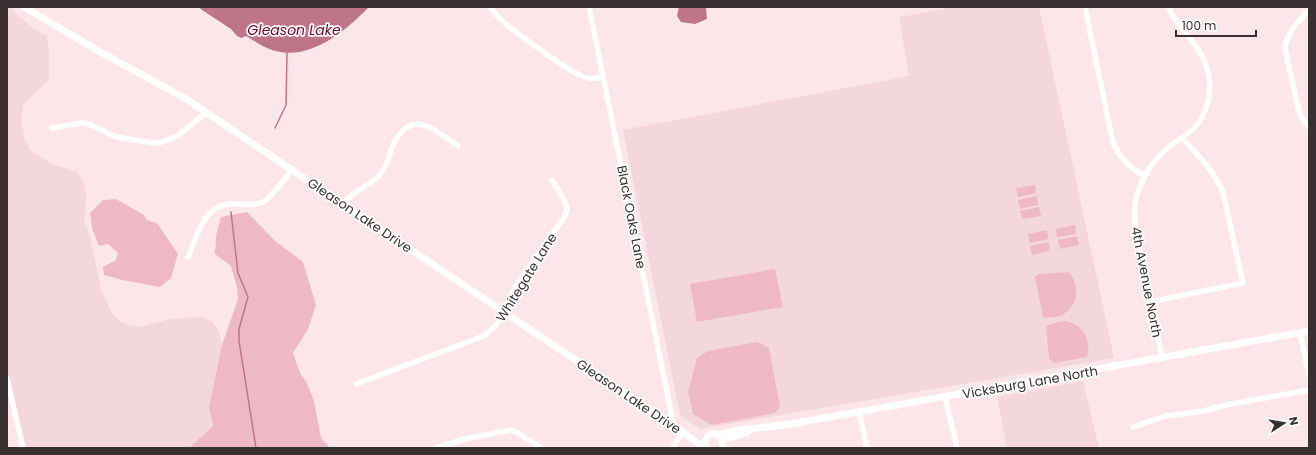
<svg xmlns="http://www.w3.org/2000/svg" width="1316" height="455" viewBox="0 0 1316 455" font-family="Poppins,sans-serif">
	<rect width="100%" height="100%" fill="#fce6ea"/>
	<path fill="#f4d7dd" d="M7,7H12L15,13L34,29L47,36L49,51V80L23,105L21,122L25,140L30,150L44,159L55,165L77,172L83,181L87,198L85,209L84,222L89,233L102,292L112,313L119,321L128,325L139,327L171,319L202,317L212,322L219,331L222,345L209,407L213,426L189,448H23L7,378Z
		M955,7H1039L1114,358L700,429L680,415L623,130L909,76L899,17Z
		M1083,381L1099,448H1007L997,397Z"/>
	<path fill="#eeb9c4" d="M1035,185L1036,193L1018,197L1016,188Z
		M1037,196L1038,205L1020,209L1018,200Z
		M116,199L144,215L147,220L157,223L178,254L171,278L160,287L122,280L104,275L103,267L116,260L118,253L108,244L99,246L92,228L90,213L103,200Z
		M1039,207L1041,216L1022,219L1020,211Z
		M247,212L275,241L303,262L316,305L308,329L293,353L300,373L307,383L314,401L321,438L330,448H189L213,426L209,407L222,345L238,299L237,287L231,266L215,254L216,236L221,217Z
		M1075,225L1076,234L1057,237L1056,229Z
		M1047,230L1048,239L1030,243L1028,234Z
		M1077,236L1079,245L1060,249L1058,240Z
		M1049,242L1050,251L1032,255L1030,246Z
		M775,269L783,307L697,322L690,284Z
		M1069,272C1086,294 1071,322 1043,317L1035,277L1039,274Z
		M1065,321C1083,324 1092,340 1087,357L1054,363L1049,359L1046,326L1057,322Z
		M757,342L769,348L780,407L775,413L712,425L693,414L688,392L697,358L708,351Z"/>
	<path fill="#be7587" d="M199,7H369C343,33 306,65 267,48C260,45 253,40 246,36L241,38L237,36L231,29L202,10Z
		M679,7H706L707,19L695,24L681,22L677,16Z"/>
	<g fill="none" stroke-linecap="round" stroke-linejoin="round">
		<path stroke="#be7587" stroke-width="1.5" d="M275,128L286,105L287,53
			M231,212L238,273L248,297L239,329V341L256,448"/>
		<path stroke="#fff" stroke-width="5.5" d="M490,7C504,26 526,39 545,53C557,61 570,72 584,77C591,80 596,78 603,77
			M589,7L674,427
			M1085,7L1113,143C1120,158 1130,168 1144,176
			M1309,10C1298,22 1287,31 1285,48L1298,108L1301,117L1309,127
			M52,128L82,123L89,124L116,137L154,143L162,142L177,136L206,113
			M343,204C354,189 371,187 381,173C388,165 389,155 393,145C411,107 435,130 458,146
			M188,257C198,234 204,202 235,204C244,204 254,206 263,202C273,196 284,179 292,170
			M1150,302L1243,283L1223,192C1214,171 1198,155 1182,138
			M1300,334L1309,375
			M1162,358C1156,330 1151,303 1145,275C1140,250 1131,223 1136,198C1141,180 1151,164 1164,151C1173,142 1186,137 1195,127C1209,112 1213,87 1207,68C1200,44 1178,29 1168,7
			M7,378L23,448
			M356,384L481,337C502,326 502,311 512,293C523,275 536,257 548,240C553,231 567,218 567,209C567,200 556,188 552,180
			M945,397L957,448
			M859,412L867,448
			M1133,427L1166,416L1204,411L1226,405L1309,390
			M435,448L469,438L511,430L518,433L541,448
			M672,448L683,432"/>
		<path stroke="#fff" stroke-width="7" d="M24,7L102,53L183,97L683,432L704,448
			M719,434C730,434 740,427 751,429L791,424L1309,331
			M729,438L746,433L751,429
			M705,448C705,441 706,435 713,433C722,434 723,441 722,448"/>
	</g>
	<g text-anchor="middle" stroke-width="3.5" stroke-linejoin="round" paint-order="stroke">
		<g font-size="13" fill="#393032" stroke="#fff">
			<text transform="translate(360 215) rotate(34)" y="5">Gleason Lake Drive</text>
			<text transform="translate(632 217) rotate(79)" y="5">Black Oaks Lane</text>
			<text transform="translate(526 277) rotate(-58)" y="5">Whitegate Lane</text>
			<text transform="translate(1147 282) rotate(79)" y="5">4th Avenue North</text>
			<text transform="translate(1030 382) rotate(-10)" y="5">Vicksburg Lane North</text>
			<text transform="translate(629 396) rotate(34)" y="5">Gleason Lake Drive</text>
		</g>
		<g font-size="14" font-style="italic" fill="#64092d" stroke="#fff">
			<text x="294" y="35">Gleason Lake</text>
		</g>
	</g>
	<rect width="1316" height="455" fill="none" stroke="#393032" stroke-width="16"/>
	<g transform="translate(1284 423) rotate(78)" stroke="#ffffff" stroke-width="3" paint-order="stroke">
	<path d="M0-3L7 15L0 10L-7 15Z" fill="#393032"/>
	<text y="-6" font-size="11" font-weight="bold" text-anchor="middle" fill="#393032">N</text>
	</g>
	<path d="M1176 30v6h80v-6" fill="none" stroke="#393032" stroke-width="2"/>
	<text x="1182" y="30" font-size="12" fill="#393032" stroke="#ffffff" stroke-width="3" paint-order="stroke">100 m</text>
</svg>
